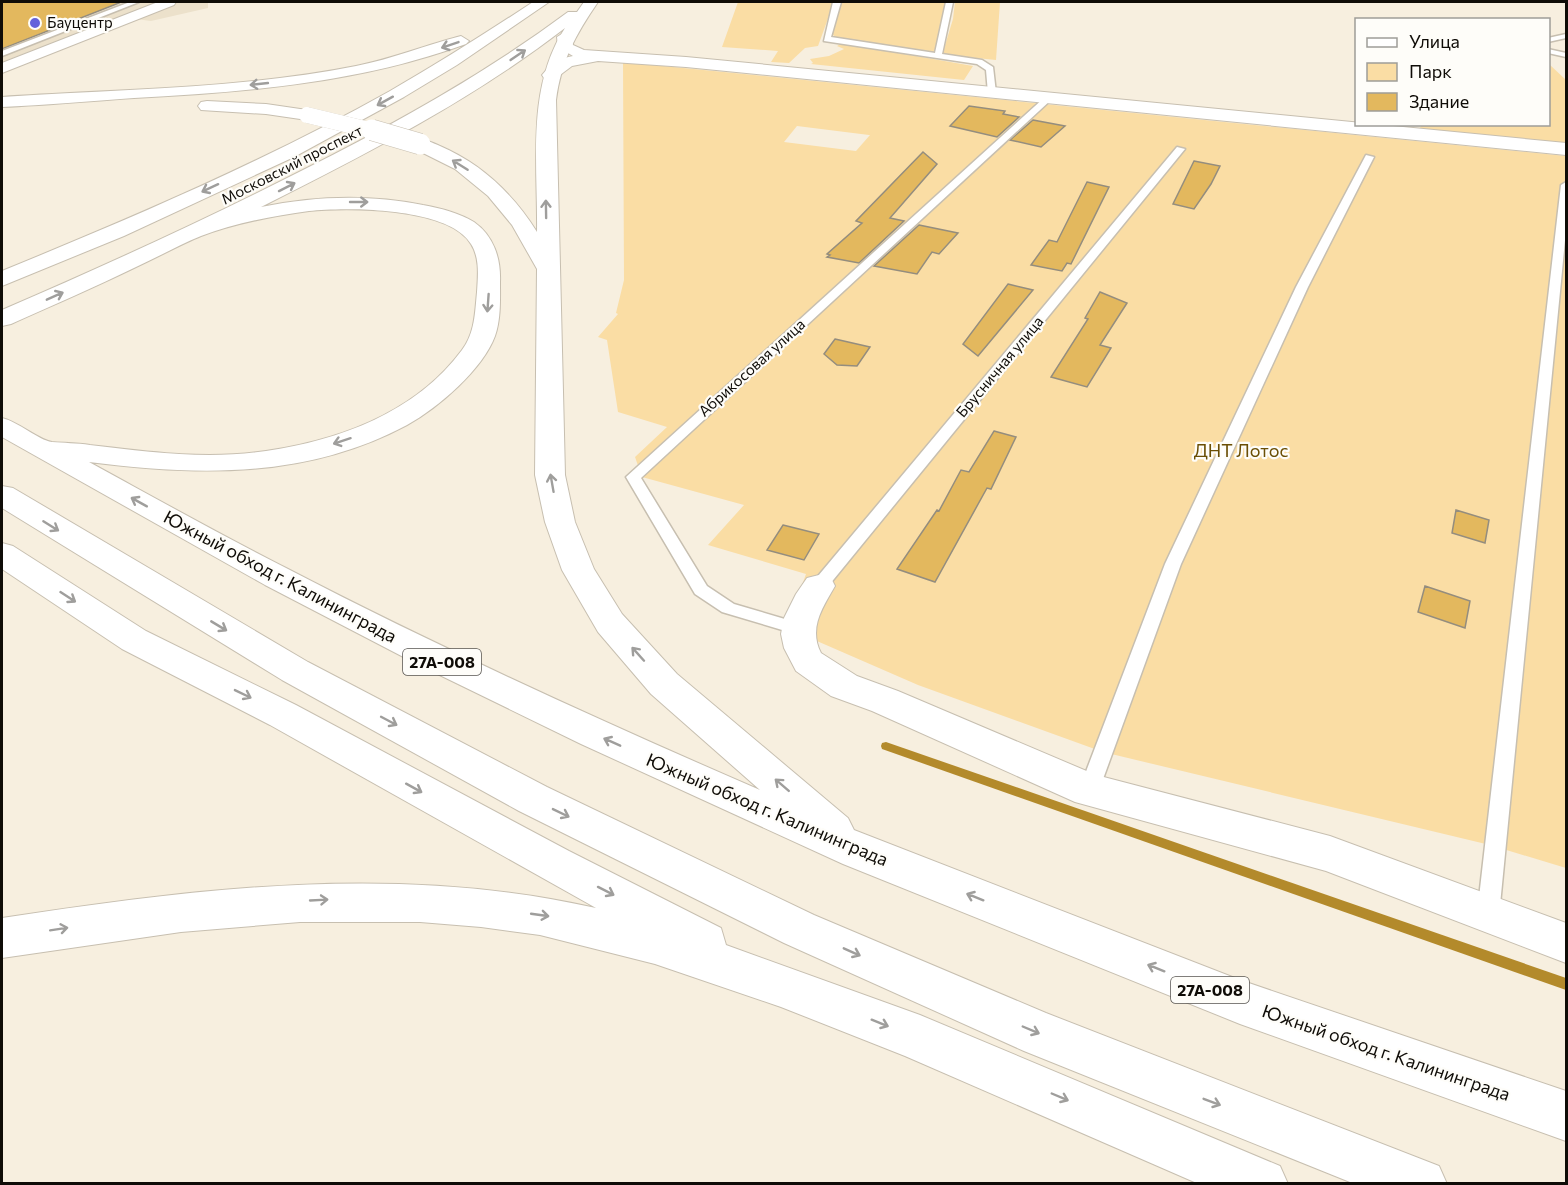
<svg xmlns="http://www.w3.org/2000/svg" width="1568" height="1185" viewBox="0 0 1568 1185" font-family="Commissioner,sans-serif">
	<rect width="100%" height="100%" fill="#f7efdf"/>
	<path fill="#ece1cb" d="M2,2H208V8L151,21L121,17L2,62Z"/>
	<path fill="#fadda4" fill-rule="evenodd" d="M738,2H834L818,46L805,48L789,63L771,62L778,51L722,47Z
		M841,2H948L934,52L930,54L838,38L831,34Z
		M955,2H1000L996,60L946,55L943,52L953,19Z
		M842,43L973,66L964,80L811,64L813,63L810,59L829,56L844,49L837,46Z
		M623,62L1566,156V868L1490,845L1103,752L918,685L787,628L806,574L708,545L744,505L642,477L635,457L667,427L618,412L607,340L598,337L618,314L616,313L624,280ZM797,126L869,135H870L856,151L784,142Z
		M1549,64L1566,80V146L1419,129L1423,124H1548Z"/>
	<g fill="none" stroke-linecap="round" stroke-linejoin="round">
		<path fill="#b38a2b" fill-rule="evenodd" d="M886,742L1566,978V990L882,749L881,746L882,743Z"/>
	</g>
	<path fill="#e3b85e" stroke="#948d7e" stroke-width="1.5" d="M2,2H118L119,3L2,49Z
		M969,106L1005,111L1003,114L1019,117L997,137L950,126Z
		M1033,120L1065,126L1041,147L1010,140Z
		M923,152L937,164L890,218L904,221L859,263L827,257L830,255L827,254L862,223L856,221Z
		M1194,161L1220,166L1211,184L1194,209L1173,204Z
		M1087,182L1109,187L1071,264L1067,263L1062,271L1031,265L1049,240L1057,242Z
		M919,225L958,233L939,254L932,252L917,274L874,266Z
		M1008,284L1033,290L978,356L963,344Z
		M1100,292L1127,303L1100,345L1111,348L1087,387L1051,377L1088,319L1085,318Z
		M835,339L870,347L857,366L837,365L824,354Z
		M994,431L1016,437L991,489L987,488L935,582L897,569L937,510L939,511L961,470L969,472Z
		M1456,510L1489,520L1485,543L1452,533Z
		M783,525L819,534L804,560L767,550Z
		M1425,586L1470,601L1465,628L1418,612Z"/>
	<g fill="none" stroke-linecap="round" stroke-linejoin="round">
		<defs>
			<path id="lane" d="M130,2H139L2,56V51Z
				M833,2H841L831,37L935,53L946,2H953L942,54L982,60L993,67L996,93L992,96L988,93L986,70L977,64L824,41Z
				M1566,34V38L1548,42V38Z
				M1548,49L1566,53V57L1548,53Z
				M1045,97L1052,99L641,478L707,586L734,604L805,625L808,629L805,633L799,635L722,612L695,594L626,477Z
				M1177,147L1185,149L825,590H813L811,586L813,582Z
				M1366,155L1374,157L1308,287L1181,564L1099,790L1096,796L1089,798L1082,796L1079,790L1165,564L1296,287Z
				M1566,182V230L1499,915L1496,922L1488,925L1480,922L1477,915L1561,185Z"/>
			<path id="street" d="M158,2H176L174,5L2,73V63Z
				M565,32L570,34L573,45L584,50L686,57L1566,143V155L686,67L598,61L572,66L556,78H544L542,75C550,65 560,58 573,56L558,47L557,37Z
				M819,575L831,578L835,586C823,607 808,628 821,653L857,676L898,691L1096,775L1330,836L1566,923V963L1326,871L1075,802L872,711L831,696L796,671L784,648L781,634L784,618L796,594L807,578Z"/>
			<path id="highway" d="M533,2H549L457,65L404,97L294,157L124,236L2,286V271C134,217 265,161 390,91C439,63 486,33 533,2Z
				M584,2H598C576,34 561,61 556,100L565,475L575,522L594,569L622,614L677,674L848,818L854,830L1240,980L1566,1091V1141L1240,1024L843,864L581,744L415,663L265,585L2,437V418C19,422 38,440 52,442C63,443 77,443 90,445C148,452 207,460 266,451C340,440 416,412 462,350C475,333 475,312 477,292C478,276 480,258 471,244C449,207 346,207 309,211C273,216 235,223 201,236C179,245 158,257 136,267C95,287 53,305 11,324L2,326V310C104,266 207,219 307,168C398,122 486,73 568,12H577ZM565,28C526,88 538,164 537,232C513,194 482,164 440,146C431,142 423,138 413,140L411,144L413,148L455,169L488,196L512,225L537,269L535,475L545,522L562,570L598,632L651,694L760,790C601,721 442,649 288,569C221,535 155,498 89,462C198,476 306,479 407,425C438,408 483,369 495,336C501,319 500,299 500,282C501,259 494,236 474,222C459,213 440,208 423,205C368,194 315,196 261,207C366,154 472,100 565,28Z
				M461,36L469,41L466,44C359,83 247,92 134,98C90,101 46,105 2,107V97C120,89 240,89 356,66C392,59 426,45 461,36Z
				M207,101L266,104L307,110L313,111L316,115L313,119L307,120L266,114L201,110L198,106L201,102Z
				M2,486L13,488L308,662L547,787L814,915L1046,1013L1439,1166L1447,1184H1355L1024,1051L784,943L519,811L282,680L2,508Z
				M2,543L13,546L146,631L296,705L569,851L721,928L726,945L920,1015L1280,1166L1288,1184H1199L905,1056L781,1007L655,964L540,935L481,927L420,922H300L181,932L2,958V918C200,888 398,863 596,908L270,725L122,649L2,569Z"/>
		</defs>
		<use href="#lane" stroke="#c7bfb0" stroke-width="3"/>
		<use href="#street" stroke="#c7bfb0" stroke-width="2"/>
		<use href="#highway" stroke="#c7bfb0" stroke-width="2"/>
		<use href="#lane" fill="#fff" fill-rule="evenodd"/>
		<use href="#street" fill="#fff" fill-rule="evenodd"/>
		<use href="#highway" fill="#fff" fill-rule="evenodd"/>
		<defs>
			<path id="highway-bridge-far1" d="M307,115L378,132"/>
			<path id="highway-bridge" d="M372,130L420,144"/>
		</defs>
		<use href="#highway-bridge-far1" stroke="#c7bfb0" stroke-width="16" stroke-linecap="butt"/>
		<use href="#highway-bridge" stroke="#c7bfb0" stroke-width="22" stroke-linecap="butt"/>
		<use href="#highway-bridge-far1" stroke="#fff" stroke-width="16"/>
		<use href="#highway-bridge" stroke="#fff" stroke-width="21"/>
	</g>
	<defs><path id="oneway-shaft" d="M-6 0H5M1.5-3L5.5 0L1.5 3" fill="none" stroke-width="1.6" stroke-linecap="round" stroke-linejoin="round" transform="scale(1.5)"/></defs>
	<g stroke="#9f9e9c">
		<use href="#oneway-shaft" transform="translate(450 45) rotate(161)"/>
		<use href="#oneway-shaft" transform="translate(518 55) rotate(-34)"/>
		<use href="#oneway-shaft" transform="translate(259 84) rotate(174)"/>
		<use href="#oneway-shaft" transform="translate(385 101) rotate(151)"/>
		<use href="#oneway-shaft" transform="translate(460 165) rotate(-148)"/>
		<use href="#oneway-shaft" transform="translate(287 187) rotate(-27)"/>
		<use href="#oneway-shaft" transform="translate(210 188) rotate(155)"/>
		<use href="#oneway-shaft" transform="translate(359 202)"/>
		<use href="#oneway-shaft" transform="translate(546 209) rotate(-91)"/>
		<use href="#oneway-shaft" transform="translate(55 296) rotate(-24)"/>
		<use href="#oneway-shaft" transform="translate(488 303) rotate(94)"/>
		<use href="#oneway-shaft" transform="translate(342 441) rotate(162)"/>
		<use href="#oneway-shaft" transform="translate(552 483) rotate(-100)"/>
		<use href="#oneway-shaft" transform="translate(139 502) rotate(-151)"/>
		<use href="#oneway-shaft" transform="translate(51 526) rotate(32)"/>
		<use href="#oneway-shaft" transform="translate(68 597) rotate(33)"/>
		<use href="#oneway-shaft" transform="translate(219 626) rotate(31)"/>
		<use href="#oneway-shaft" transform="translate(638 654) rotate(-132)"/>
		<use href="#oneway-shaft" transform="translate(243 694) rotate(26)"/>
		<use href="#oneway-shaft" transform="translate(389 721) rotate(28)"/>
		<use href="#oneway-shaft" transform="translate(612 742) rotate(-156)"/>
		<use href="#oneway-shaft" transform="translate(782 785) rotate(-139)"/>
		<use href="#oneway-shaft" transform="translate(414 788) rotate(29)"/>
		<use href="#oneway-shaft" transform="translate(561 813) rotate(26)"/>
		<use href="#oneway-shaft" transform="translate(606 891) rotate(27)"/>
		<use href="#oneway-shaft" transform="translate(975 897) rotate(-158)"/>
		<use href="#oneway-shaft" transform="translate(319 900) rotate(-3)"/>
		<use href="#oneway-shaft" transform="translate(540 915) rotate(8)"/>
		<use href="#oneway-shaft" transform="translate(59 929) rotate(-9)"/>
		<use href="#oneway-shaft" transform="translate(852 952) rotate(24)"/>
		<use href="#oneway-shaft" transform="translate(1156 968) rotate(-158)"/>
		<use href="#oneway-shaft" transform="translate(880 1023) rotate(22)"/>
		<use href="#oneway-shaft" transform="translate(1031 1030) rotate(23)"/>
		<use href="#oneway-shaft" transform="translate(1060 1097) rotate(23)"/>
		<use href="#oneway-shaft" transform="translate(1212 1102) rotate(21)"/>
	</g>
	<circle fill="#6462db" stroke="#fefdf9" stroke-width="2" cx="35" cy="23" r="6"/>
	<g text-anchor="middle" stroke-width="4.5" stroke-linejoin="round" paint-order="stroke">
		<g font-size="15" fill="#0f0c07" stroke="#fefdf9" text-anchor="start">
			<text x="47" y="28">Бауцентр</text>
		</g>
		<g font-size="15" fill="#0f0c07" stroke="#fefdf9">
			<text transform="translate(292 165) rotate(-27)" y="5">Московский проспект</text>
			<text transform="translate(1000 367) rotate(-50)" y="5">Брусничная улица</text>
			<text transform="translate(752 368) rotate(-42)" y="5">Абрикосовая улица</text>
		</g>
		<g fill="#fefdf9" stroke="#575450" stroke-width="1.5">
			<rect x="403" y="649" width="78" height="26" rx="4.5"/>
			<rect x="1171" y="977" width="78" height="26" rx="4.5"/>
		</g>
		<g font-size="16" font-weight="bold" fill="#0f0c07">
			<text x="442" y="668">27А-008</text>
			<text x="1210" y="996">27А-008</text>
		</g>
		<g font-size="18" fill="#6b4f05" stroke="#fefdf9">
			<text x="1241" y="457">ДНТ Лотос</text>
		</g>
		<g font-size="18" fill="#0f0c07" stroke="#fefdf9">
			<text transform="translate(280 577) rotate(28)" y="6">Южный обход г. Калининграда</text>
			<text transform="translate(767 810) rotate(23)" y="6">Южный обход г. Калининграда</text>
			<text transform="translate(1386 1053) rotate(19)" y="6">Южный обход г. Калининграда</text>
		</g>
	</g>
	<rect width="1568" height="1185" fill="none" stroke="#0f0c07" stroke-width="6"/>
	<rect x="1355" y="18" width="195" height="108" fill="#fefdf9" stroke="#9e9d98" stroke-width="1.5"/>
	<rect x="1367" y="38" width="30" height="9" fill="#ffffff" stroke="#9e9d98" stroke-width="1.5"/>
	<text x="1409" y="48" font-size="18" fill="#0f0c07">Улица</text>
	<rect x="1367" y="63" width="30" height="18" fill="#fadda4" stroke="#9e9d98" stroke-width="1.5"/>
	<text x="1409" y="78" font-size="18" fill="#0f0c07">Парк</text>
	<rect x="1367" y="93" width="30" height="18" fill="#e3b85e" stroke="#9e9d98" stroke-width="1.5"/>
	<text x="1409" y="108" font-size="18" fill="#0f0c07">Здание</text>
</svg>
